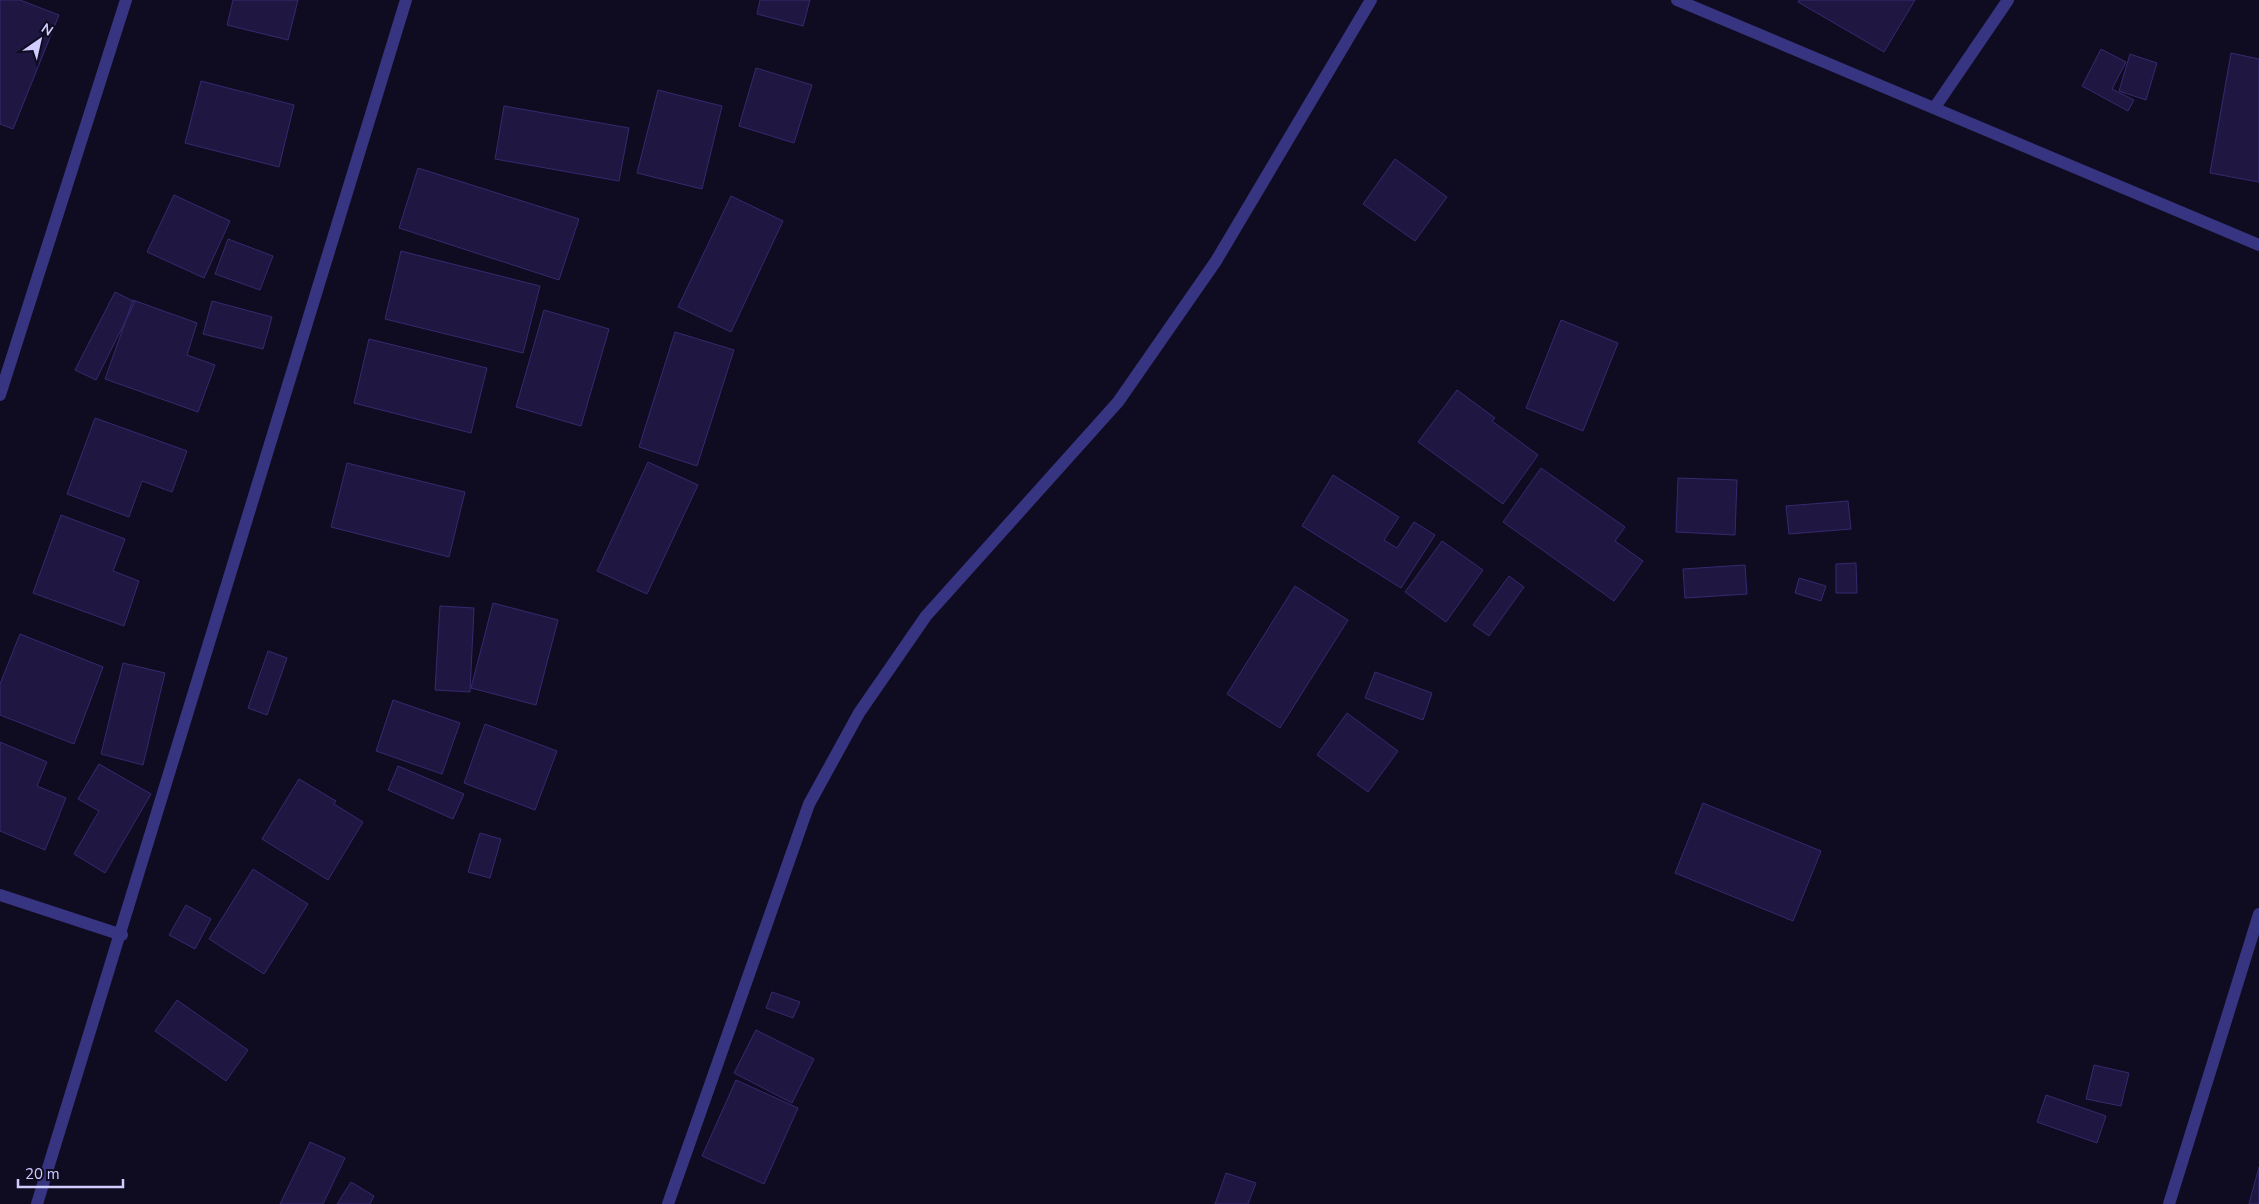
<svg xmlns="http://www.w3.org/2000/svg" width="2259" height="1204" viewBox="0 0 2259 1204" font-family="'Nunito Sans',sans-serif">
	<rect width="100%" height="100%" fill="#0f0c21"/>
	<path fill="#1f1742" stroke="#36296f" d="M0,0H20L59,15L13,129L0,124Z
		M233,0H298L288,40L227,25Z
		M760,0H810L803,26L757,14Z
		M1799,0H1915L1884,52L1798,2Z
		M2101,49L2126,62L2112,89L2134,100L2128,111L2082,86Z
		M2231,53L2259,59V182L2210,173Z
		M2130,54L2157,63L2146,100L2119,91Z
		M756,68L812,85L794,143L739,126Z
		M201,81L294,105L279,167L185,143Z
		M658,90L722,106L702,189L637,173Z
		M504,106L629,128L619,181L495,159Z
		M1395,159L1447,197L1415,241L1363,204Z
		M418,168L579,219L559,280L399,228Z
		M174,195L230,221L204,278L147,252Z
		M731,196L783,221L731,332L678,307Z
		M228,239L273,256L260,290L215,274Z
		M401,251L540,286L523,353L385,319Z
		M115,292L135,302L96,380L75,370Z
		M133,300L197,323L187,355L215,365L198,412L105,379Z
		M212,301L272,317L263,349L203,334Z
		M544,310L609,329L581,426L516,407Z
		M1561,320L1618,343L1583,431L1526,408Z
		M675,332L734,350L697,466L639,447Z
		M369,339L487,368L471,433L354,403Z
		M1457,390L1495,418L1492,421L1538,455L1503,504L1418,442Z
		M95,418L187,451L172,492L142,481L129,517L67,494Z
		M648,462L698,485L647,594L597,571Z
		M347,463L465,492L449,557L331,527Z
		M1541,468L1625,527L1615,541L1643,561L1614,601L1503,522Z
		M1333,475L1399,517L1384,540L1397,548L1414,522L1435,535L1401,588L1302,526Z
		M1678,478L1737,480L1735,535L1676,532Z
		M1848,501L1851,529L1789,534L1786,506Z
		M61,515L125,539L113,571L139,581L124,626L33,593Z
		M1442,541L1483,570L1446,622L1405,592Z
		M1856,563L1857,593H1836V564Z
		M1745,565L1747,594L1685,598L1683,569Z
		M1509,576L1524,587L1489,636L1473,625Z
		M1799,578L1826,586L1821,601L1795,593Z
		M1295,586L1348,620L1280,728L1227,694Z
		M493,603L558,620L536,705L471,688Z
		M440,606L474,608L470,692L435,690Z
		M20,634L103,667L74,744L0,715V684Z
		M268,651L287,658L267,715L248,708Z
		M123,663L165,673L143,765L101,754Z
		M1375,672L1432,693L1423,720L1365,698Z
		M393,700L460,723L442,774L376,751Z
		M1347,713L1398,751L1368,792L1317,755Z
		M485,724L557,751L535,810L464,783Z
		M0,742L47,762L37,786L66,798L45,850L0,831Z
		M99,764L151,794L105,873L74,854L99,811L78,799Z
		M398,766L464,794L453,819L388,790Z
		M299,779L336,801L334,804L363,822L328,880L262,839Z
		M1703,803L1821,851L1793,921L1675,873Z
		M480,833L501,839L490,878L468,872Z
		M253,869L308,904L264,974L209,939Z
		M186,905L211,919L195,949L169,935Z
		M772,992L800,1002L793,1018L766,1008Z
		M177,1000L248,1050L226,1081L155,1031Z
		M756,1030L814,1059L792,1103L734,1073Z
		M2094,1065L2129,1073L2121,1106L2086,1099Z
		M736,1080L798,1108L764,1184L702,1156Z
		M2046,1095L2106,1116L2097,1143L2037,1122Z
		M310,1142L345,1158L323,1204H280Z
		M2259,1167V1204H2249Z
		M1226,1173L1256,1183L1248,1204H1215Z
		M351,1182L374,1196L370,1204H337Z"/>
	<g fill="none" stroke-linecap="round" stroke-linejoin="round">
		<path stroke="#373581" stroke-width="12" d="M1677,0L2259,245
			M1935,107L2008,0
			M0,395L126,0
			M0,895L122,935
			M37,1204L406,0
			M668,1204L809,804L859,713L926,616L1118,402L1216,261L1371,0
			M2169,1204L2259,914"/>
	</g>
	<g transform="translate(40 40) rotate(34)" stroke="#0f0c21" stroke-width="4" paint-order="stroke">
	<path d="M0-4L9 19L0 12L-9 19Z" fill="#d1ccff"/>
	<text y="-8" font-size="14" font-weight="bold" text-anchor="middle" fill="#d1ccff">N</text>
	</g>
	<path d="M18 1179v8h105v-8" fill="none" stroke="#d1ccff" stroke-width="2.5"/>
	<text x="25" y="1179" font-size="15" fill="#d1ccff" stroke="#0f0c21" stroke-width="4" paint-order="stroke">20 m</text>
</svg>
